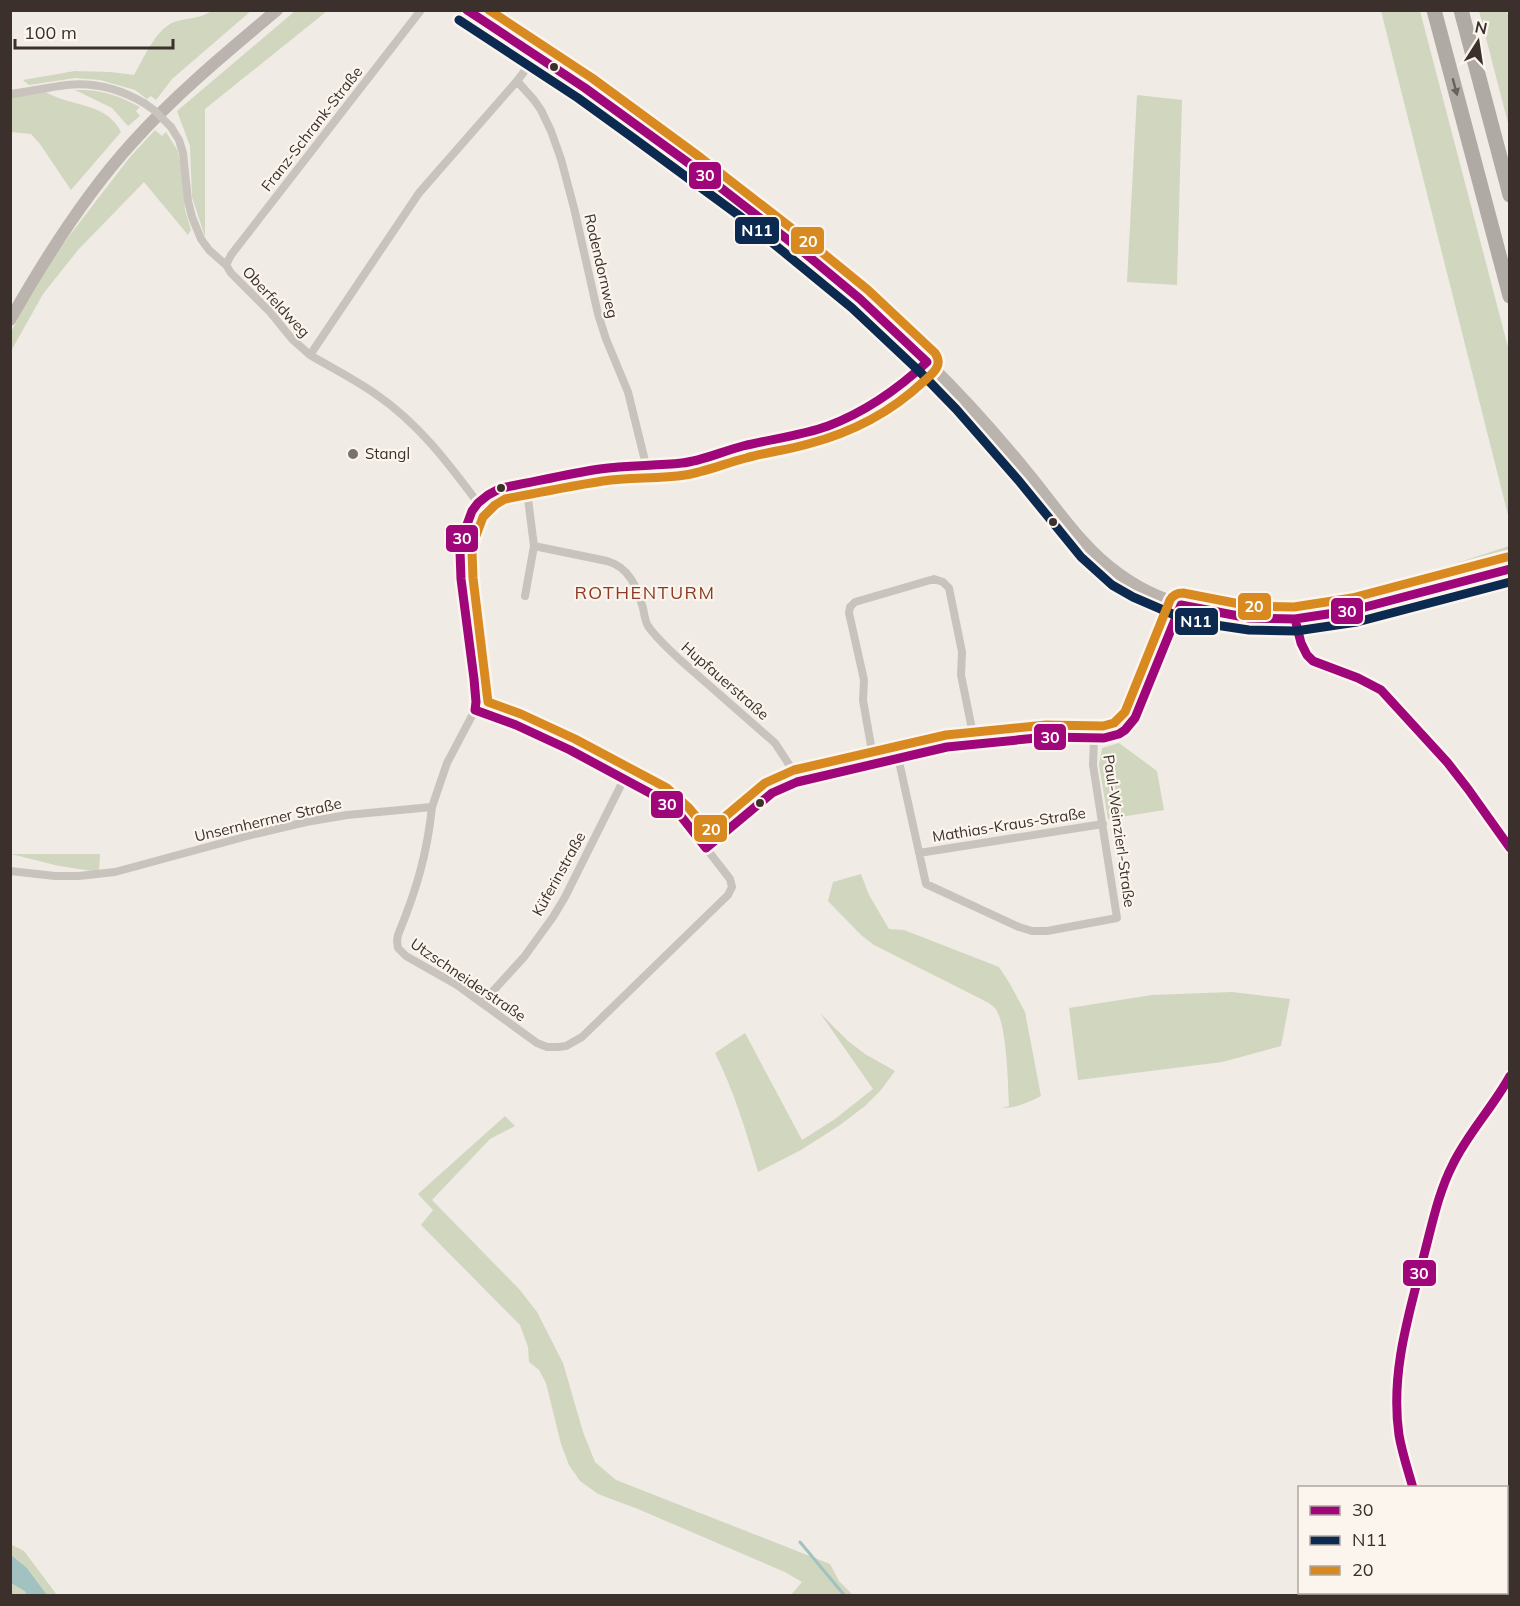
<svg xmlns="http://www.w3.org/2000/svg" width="1520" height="1606" viewBox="0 0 1520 1606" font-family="Mulish,sans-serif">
	<rect width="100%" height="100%" fill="#f0ebe5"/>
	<path fill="#d1d6bf" d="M211,11H251L172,79L156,100L151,96L147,99L135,90L100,80L75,78L29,85L23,80L75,71L110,72L134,75C143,60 154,33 170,24C183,17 200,20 211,11Z
		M295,11H327L205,109V237L192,197L190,146L177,111Z
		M1381,11H1420L1509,351V519Z
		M1479,11H1507L1509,21V127Z
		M75,90C100,89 118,95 140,107L136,111L140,116L128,126L112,108Z
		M45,92C52,95 60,99 68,101C89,107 110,110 121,132L71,190L40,144L31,134L11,132V97Z
		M1137,95L1182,100L1177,285L1127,282Z
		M155,130L162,136L166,132L178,151L182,174L185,210L191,230L188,235L144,182L78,250L43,294L11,351V332L26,302L56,253L130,157Z
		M1509,546V556L1328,605Z
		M1119,743L1157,771L1164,810L1108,819L1099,765L1102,748Z
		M11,854H100L99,872L59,866Z
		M861,874L869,895L889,929L904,930L999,967L1010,984L1025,1012L1041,1096C1029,1102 1017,1108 1002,1108L1009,1106C1008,1085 1007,1023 995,1008C994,1007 989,1003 987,1002L874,945L861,935L828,901L833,882Z
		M1232,992L1290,999L1281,1046L1222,1062L1078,1080L1069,1008L1152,995Z
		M820,1013L848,1041L865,1054L895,1071L881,1090L865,1106L840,1125L801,1150L758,1172C746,1131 734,1091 715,1053L745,1033L802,1140L835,1119L873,1089Z
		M505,1116L515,1126L490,1139L432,1200L520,1290L537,1312L563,1363L583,1432L595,1462L616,1480L830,1564L839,1581L853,1595H791L802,1582L785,1572L638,1509L598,1494L580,1481L569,1465L561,1444L546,1383L539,1370L529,1362L528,1347L520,1325L421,1225L433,1210L418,1194Z
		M10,1544L24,1551L57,1595H11Z"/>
	<path fill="#a1c2c1" d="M12,1556L26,1567L47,1595H27L25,1591L11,1583V1557Z"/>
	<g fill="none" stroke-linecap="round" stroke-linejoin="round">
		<path stroke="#a1c2c1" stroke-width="3" d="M800,1542L845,1596"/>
		<path stroke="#c9c3be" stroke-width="8" d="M517,81L534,100L541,110L551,131L561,159L574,208L598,314L606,339L628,392L646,465
			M10,94C29,92 48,87 67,85C94,82 120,89 144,103
			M171,127L179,140L183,153L188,201L192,217L201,239L209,250L226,265L231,273L270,312L292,339L310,355C332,368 356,380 377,395C419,424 448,463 478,503
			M226,265L231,255L421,10
			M310,355L419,193L517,81L536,56
			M526,483L534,546L607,561C629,567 637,587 643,608C644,613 645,621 648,626C656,638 668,648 678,658L775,743L792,769L797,782
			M525,596L534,546
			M1295,619L1354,610L1510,569
			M475,710L516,725L570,750L661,799C680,812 692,830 706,848L772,793L797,782L874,763L947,747L1018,739L1047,737L1104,738L1119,734L1125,730L1135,718L1181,605
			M898,757L926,884L1019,927L1032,931H1047L1117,918L1093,765L1094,739
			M874,763L863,700L864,680L849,613L850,607L855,602L934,579L943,582L949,588L962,652L961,675L975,744
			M432,807C427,855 416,891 398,935L397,941L398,948L406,956L457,985L537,1043L547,1047H558L566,1046L582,1037L728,895L732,887L730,879L706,848
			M919,853L1103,824
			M10,871L55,876H79L115,872L255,834L306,822L347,815L432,807L447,763L475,710L476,702L474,679L461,579L460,551L462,538L472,511L478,503L488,495L501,488L600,469L624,466L684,463L743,446L803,433L827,426L849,417L880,400L912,376L927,362
			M483,1002L524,957L553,917L565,897L624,779"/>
		<path stroke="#bab3ae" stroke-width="12" d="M466,10C506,37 546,62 585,89C633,121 680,156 726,192C796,245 865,300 928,363C963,397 996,434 1027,472C1056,507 1081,547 1119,574C1168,610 1235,621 1295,619L1301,643L1307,655L1313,661L1322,665L1358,678L1381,690L1447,762L1468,789L1510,849
			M10,320C45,258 84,196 132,143C176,94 227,52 277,10
			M1413,1488C1408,1470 1402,1453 1399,1435C1389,1375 1409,1312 1424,1255C1432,1224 1439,1192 1453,1163C1469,1132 1495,1107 1510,1075
			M1449,1592L1450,1596"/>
		<path stroke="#afaaa4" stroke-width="15" d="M1434,10L1510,296
			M1461,10L1510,195"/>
		<path stroke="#c9c3be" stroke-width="8" d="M144,103L154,110L171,127"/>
		<defs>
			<path id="bus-1" d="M467,10L585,88L694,167L801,250L860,299L927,362
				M1181,605L1249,618L1295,619L1354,610L1510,569
				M1295,619L1301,643L1307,655L1313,661L1358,678L1381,690L1447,762L1468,789L1510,848
				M475,710L516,725L570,750L661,799L680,815L706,848L772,793L797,782L947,747L1047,737L1104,738L1119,734L1125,730L1135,718L1181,605
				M475,710L476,702L474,679L461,579L460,551L462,538L472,511L478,503L488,495L501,488C534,482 567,474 600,469C627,465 654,466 682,463C702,461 723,451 743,446C771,439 800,436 828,426C865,412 898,389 927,362
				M1413,1488C1408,1470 1402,1453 1399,1435C1390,1373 1409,1314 1424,1255C1432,1225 1438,1193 1453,1164C1468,1133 1493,1107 1510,1076"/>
			<path id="bus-2" d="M459,20L578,98L632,137L741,217L852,308L919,371L956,409L1019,481L1081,557L1112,585L1133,597L1177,616L1202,623L1249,630L1296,631L1357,622L1510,582"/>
			<path id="bus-3" d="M489,10L592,78L701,158L808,241L868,290L935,353C944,366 932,374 923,382C891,412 850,433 808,444C788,450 766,452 746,458C726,463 705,472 685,475C658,479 630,477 603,481C570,486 538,493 505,499L495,505L483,517L474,541L472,552L473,578L488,702L521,714L575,739L667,788L688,807L708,831L765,783L794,770L946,735L1046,725L1103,726L1114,723L1125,712L1170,600C1173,595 1177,593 1183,593L1250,606L1294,607L1352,598L1507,557"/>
		</defs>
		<use href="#bus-1" stroke="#fbf5ee" stroke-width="14"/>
		<use href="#bus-2" stroke="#fbf5ee" stroke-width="14"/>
		<use href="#bus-3" stroke="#fbf5ee" stroke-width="14"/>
		<use href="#bus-1" stroke="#9e067a" stroke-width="9"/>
		<use href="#bus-2" stroke="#0c294f" stroke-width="9"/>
		<use href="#bus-3" stroke="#d88a21" stroke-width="9"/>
	</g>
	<defs><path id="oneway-solid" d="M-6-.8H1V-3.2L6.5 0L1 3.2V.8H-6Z" transform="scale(1.5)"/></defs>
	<use fill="#69615b" href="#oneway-solid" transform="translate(1455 87) rotate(75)"/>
	<g fill="#3b302b" stroke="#fbf5ee" stroke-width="2">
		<circle cx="554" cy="67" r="5"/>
		<circle cx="501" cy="488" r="5"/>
		<circle cx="1053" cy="522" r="5"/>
		<circle cx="760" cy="803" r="5"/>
	</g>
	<circle fill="#7a716c" stroke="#fbf5ee" stroke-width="2" cx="353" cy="454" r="6"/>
	<g text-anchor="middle" stroke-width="4.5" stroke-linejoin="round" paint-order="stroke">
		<g font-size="15" fill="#3b302b" stroke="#fbf5ee">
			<text transform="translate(312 129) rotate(-52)" y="5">Franz-Schrank-Straße</text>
			<text transform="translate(601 266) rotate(77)" y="5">Rodendornweg</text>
			<text transform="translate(276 302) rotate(47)" y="5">Oberfeldweg</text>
			<text transform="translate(725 681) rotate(41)" y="5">Hupfauerstraße</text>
			<text transform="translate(268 820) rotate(-13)" y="5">Unsernherrner Straße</text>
			<text transform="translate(1009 825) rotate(-9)" y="5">Mathias-Kraus-Straße</text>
			<text transform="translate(1119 831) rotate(82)" y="5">Paul-Weinzierl-Straße</text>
			<text transform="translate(559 874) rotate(-61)" y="5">Küferinstraße</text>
			<text transform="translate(468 980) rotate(34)" y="5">Utzschneiderstraße</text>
		</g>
		<g font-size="15" fill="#3b302b" stroke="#fbf5ee" text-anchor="start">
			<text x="365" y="459">Stangl</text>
		</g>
		<g font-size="18" letter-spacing="1.5" fill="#8c3b22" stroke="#fbf5ee">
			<text x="645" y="599">ROTHENTURM</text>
		</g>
	</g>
	<g stroke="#fbf5ee" stroke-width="2">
		<rect x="688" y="161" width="34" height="29" rx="6" fill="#9e067a"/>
		<rect x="734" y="216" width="46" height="29" rx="6" fill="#0c294f"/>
		<rect x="790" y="226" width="35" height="29" rx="6" fill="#d88a21"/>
		<rect x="445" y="524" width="34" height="29" rx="6" fill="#9e067a"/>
		<rect x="1237" y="592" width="35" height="29" rx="6" fill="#d88a21"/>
		<rect x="1330" y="597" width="34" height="28" rx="6" fill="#9e067a"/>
		<rect x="1174" y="607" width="45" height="29" rx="6" fill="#0c294f"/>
		<rect x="1033" y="723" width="34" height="28" rx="6" fill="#9e067a"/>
		<rect x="650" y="790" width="34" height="29" rx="6" fill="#9e067a"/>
		<rect x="693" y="814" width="35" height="29" rx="6" fill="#d88a21"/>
		<rect x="1402" y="1259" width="35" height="28" rx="6" fill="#9e067a"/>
	</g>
	<g font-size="16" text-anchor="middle" font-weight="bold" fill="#fff">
		<text x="705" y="181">30</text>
		<text x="757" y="236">N11</text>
		<text x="808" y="247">20</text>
		<text x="462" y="544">30</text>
		<text x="1254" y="612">20</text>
		<text x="1347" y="617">30</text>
		<text x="1196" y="627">N11</text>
		<text x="1050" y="743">30</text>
		<text x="667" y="810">30</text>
		<text x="711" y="835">20</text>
		<text x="1419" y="1279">30</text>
	</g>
	<rect width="1520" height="1606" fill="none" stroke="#3b302b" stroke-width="24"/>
	<rect x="1298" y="1486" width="210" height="108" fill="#fbf5ee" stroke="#aea6a0" stroke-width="1.5"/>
	<rect x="1310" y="1506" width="30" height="9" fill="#9e067a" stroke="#aea6a0" stroke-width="1.5"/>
	<text x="1352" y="1516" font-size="18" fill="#3b302b">30</text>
	<rect x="1310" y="1536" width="30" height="9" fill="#0c294f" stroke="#aea6a0" stroke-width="1.5"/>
	<text x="1352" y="1546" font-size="18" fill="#3b302b">N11</text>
	<rect x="1310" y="1566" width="30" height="9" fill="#d88a21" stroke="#aea6a0" stroke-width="1.5"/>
	<text x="1352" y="1576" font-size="18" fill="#3b302b">20</text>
	<g transform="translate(1478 42) rotate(12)" stroke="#fbf5ee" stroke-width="4.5" paint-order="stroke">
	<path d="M0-4.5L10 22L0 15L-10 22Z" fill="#3b302b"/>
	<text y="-9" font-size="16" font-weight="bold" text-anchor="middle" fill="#3b302b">N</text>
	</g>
	<path d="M15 39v9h158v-9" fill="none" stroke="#3b302b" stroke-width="3"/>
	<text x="24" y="39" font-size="18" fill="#3b302b" stroke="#fbf5ee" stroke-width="4.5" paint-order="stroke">100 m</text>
</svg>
